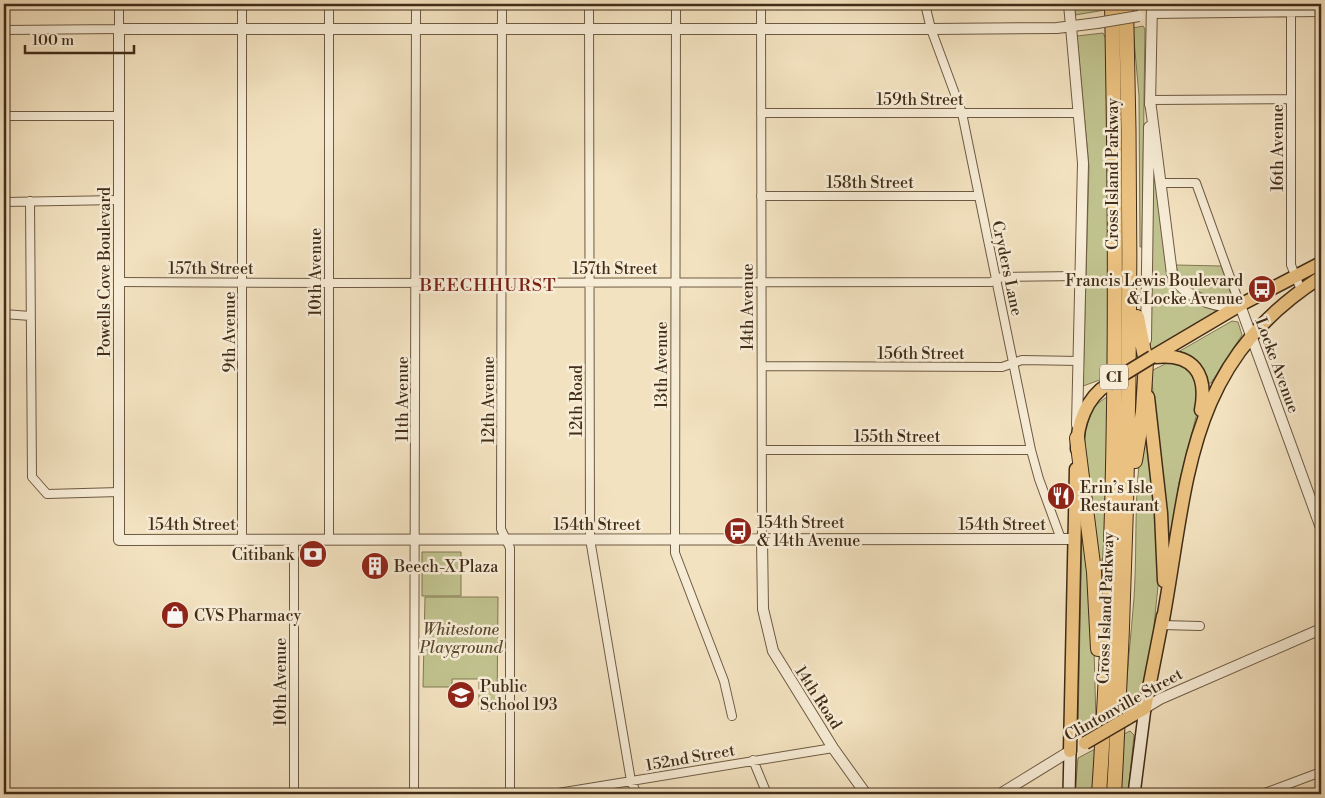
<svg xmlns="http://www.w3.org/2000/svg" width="1325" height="798" viewBox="0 0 1325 798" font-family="'Libre Bodoni',serif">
	<rect width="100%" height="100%" fill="#f3e2c0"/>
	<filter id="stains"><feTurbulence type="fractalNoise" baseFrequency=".004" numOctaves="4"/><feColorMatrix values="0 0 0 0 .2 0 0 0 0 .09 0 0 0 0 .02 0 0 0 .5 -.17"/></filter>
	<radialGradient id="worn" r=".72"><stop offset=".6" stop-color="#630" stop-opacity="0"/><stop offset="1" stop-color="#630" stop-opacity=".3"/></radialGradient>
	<path fill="#c0c28e" stroke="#817853" d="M1074,4H1104L1105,10L1075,15Z
		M1143,26L1145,29L1142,247H1140L1139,96L1133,28Z
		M1103,33L1106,39L1109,263L1108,377L1083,386L1089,167L1077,36Z
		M1154,158L1168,278L1182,293L1219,309L1218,312L1150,352L1152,172Z
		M1176,265L1221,266L1231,294L1225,300C1204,295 1180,288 1176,265Z
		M1232,321L1238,322L1242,335L1211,383H1208L1178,352Z
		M1171,361L1180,362L1198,377L1197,413L1179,483L1171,537H1167L1151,371Z
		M1108,396L1104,557L1102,559L1100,609L1085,465V431L1093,407Z
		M1147,419L1160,566L1153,636L1140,698L1125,708C1127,671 1131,635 1134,598C1138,538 1132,477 1147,419Z
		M1082,527L1093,610L1096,723L1082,729L1078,726Z
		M422,552H461V596H422Z
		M425,597H498L497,711H479V679H452V687H423Z
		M1130,731L1134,735L1128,794H1120L1124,734Z
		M1095,749L1092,794H1075L1078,758Z"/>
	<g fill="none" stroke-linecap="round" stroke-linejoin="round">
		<defs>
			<path id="minor" d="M242,4V539
				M502,4L501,529L510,548V794
				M589,4L590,539L631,781L637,794
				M676,4L675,553L724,681L732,716
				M761,4L762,539
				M925,4L931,29L962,113L1031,450L1039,479L1061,539
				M1291,4V265L1301,290
				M1152,14L1321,12
				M4,30L119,29V4
				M1150,100L1291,99
				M761,113H1079
				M4,116H119
				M1160,183H1196L1240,305
				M761,196H979
				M30,201L32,477L47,494L119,492
				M4,202L119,200
				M119,282L329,283L991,282L1002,277L1081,276
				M4,314L30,316
				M762,366L1002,367L1022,360L1079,361
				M762,450H1031
				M294,539V794
				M329,539V4
				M1162,625L1200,626
				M753,760L767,794
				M414,794L416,4
				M552,794L833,748
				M1262,794L1321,772"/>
			<path id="tertiary" d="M1069,4L1083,163L1077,425
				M1150,100L1172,274C1183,297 1217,310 1240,305L1321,528
				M1150,105L1152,4
				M1146,340L1149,127
				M762,539L763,609L773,651L833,748L866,794
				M1075,539L119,540V29H931L1057,28L1097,23
				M1145,708L1160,699L1321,629
				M1000,794L1070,751"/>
			<path id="secondary" d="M1069,794L1070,751
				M1134,794L1145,708"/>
			<path id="primary" d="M1152,357L1240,305L1321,263
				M1155,357C1193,353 1208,373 1201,410
				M1148,397L1161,513L1164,581
				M1077,449C1077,424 1086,398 1108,384
				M1162,625C1189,480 1184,365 1321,277
				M1126,719L1145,708L1163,616
				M1070,751L1076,469"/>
			<path id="motorway" d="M1077,438L1094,572L1098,649
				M1135,461L1143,411L1146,362L1137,317
				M1099,794C1117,531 1117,267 1112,4
				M1114,794C1129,531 1133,267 1126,4"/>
		</defs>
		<use href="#minor" stroke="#6e5a42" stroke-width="10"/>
		<use href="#tertiary" stroke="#6e5a42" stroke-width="12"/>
		<use href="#secondary" stroke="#422d18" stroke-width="14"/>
		<use href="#primary" stroke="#422d18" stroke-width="15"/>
		<use href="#motorway" stroke="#422d18" stroke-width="16"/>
		<use href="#minor" stroke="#f7ecd6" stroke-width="8"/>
		<use href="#tertiary" stroke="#f7ecd6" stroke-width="10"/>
		<use href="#secondary" stroke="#f7ecd6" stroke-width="11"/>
		<use href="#primary" stroke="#eac180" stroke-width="12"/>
		<use href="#motorway" stroke="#eac180" stroke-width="14"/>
		<defs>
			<path id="tertiary-bridge" d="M1097,23L1139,16"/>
			<path id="primary-bridge" d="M1108,384L1152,357
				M1085,743L1126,719"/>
		</defs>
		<use href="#tertiary-bridge" stroke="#6e5a42" stroke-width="12" stroke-linecap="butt"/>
		<use href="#primary-bridge" stroke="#422d18" stroke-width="15" stroke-linecap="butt"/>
		<use href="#tertiary-bridge" stroke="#f7ecd6" stroke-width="10"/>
		<use href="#primary-bridge" stroke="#eac180" stroke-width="12"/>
	</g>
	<defs>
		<symbol id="bus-disc" viewBox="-11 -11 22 22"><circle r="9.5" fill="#8f2418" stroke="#f7ecd6"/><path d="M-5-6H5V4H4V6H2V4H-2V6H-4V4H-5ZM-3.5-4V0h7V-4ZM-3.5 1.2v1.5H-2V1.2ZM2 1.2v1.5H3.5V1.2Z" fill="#fff"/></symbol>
		<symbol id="restaurant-disc" viewBox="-11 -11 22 22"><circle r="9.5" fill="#8f2418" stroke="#f7ecd6"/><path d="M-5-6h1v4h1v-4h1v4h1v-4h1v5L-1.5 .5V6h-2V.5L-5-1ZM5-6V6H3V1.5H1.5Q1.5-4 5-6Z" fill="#fff"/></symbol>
		<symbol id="bank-disc" viewBox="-11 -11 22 22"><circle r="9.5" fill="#8f2418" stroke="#f7ecd6"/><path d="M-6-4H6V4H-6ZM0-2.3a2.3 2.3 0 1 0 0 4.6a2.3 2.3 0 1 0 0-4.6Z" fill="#fff"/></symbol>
		<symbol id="building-disc" viewBox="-11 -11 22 22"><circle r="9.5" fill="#8f2418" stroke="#f7ecd6"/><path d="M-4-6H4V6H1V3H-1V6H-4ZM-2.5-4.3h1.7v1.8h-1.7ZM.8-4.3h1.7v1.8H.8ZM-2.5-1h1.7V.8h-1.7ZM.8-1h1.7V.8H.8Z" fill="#fff"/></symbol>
		<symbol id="shop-disc" viewBox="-11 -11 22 22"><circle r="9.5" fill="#8f2418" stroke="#f7ecd6"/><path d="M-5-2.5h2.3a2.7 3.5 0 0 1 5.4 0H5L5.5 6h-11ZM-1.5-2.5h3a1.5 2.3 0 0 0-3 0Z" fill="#fff"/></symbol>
		<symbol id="school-disc" viewBox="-11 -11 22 22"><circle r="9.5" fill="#8f2418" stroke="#f7ecd6"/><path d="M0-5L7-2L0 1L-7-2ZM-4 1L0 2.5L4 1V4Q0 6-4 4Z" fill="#fff"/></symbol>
	</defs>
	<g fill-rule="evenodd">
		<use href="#bus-disc" x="1246" y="273" width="32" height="32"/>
		<use href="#restaurant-disc" x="1045" y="480" width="32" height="32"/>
		<use href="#bus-disc" x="722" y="515" width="32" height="32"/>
		<use href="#bank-disc" x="297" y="538" width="32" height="32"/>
		<use href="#building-disc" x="359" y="550" width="32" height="32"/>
		<use href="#shop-disc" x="159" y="599" width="32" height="32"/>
		<use href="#school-disc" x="445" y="679" width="32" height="32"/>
	</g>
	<g text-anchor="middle" stroke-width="5" stroke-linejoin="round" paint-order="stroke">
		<rect fill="#f7ecd6" stroke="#786651" stroke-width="1" x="1100" y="364.5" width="28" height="25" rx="4"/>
		<g font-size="15" font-weight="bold" fill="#422d18">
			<text x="1114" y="382">CI</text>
		</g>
		<g font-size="16" fill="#422d18" stroke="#f7ecd6">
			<text x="920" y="105">159th Street</text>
			<text transform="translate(1277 148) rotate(-90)" y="6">16th Avenue</text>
			<text transform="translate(1112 174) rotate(-90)" y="6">Cross Island Parkway</text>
			<text x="870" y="188">158th Street</text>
			<text x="211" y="274">157th Street</text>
			<text x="615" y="274">157th Street</text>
			<text transform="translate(1008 268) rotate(78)" y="6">Cryders Lane</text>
			<text transform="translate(104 272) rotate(-90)" y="6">Powells Cove Boulevard</text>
			<text transform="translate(315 272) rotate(-90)" y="6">10th Avenue</text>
			<text transform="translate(747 307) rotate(-90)" y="6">14th Avenue</text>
			<text transform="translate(229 332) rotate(-90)" y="6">9th Avenue</text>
			<text x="921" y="359">156th Street</text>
			<text transform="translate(661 365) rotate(-90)" y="6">13th Avenue</text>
			<text transform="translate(1278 365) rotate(70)" y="6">Locke Avenue</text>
			<text transform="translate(402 399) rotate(-90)" y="6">11th Avenue</text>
			<text transform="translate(488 400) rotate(-90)" y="6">12th Avenue</text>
			<text transform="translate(576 401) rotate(-90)" y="6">12th Road</text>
			<text x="897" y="442">155th Street</text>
			<text x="192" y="530">154th Street</text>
			<text x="597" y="530">154th Street</text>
			<text x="1002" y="530">154th Street</text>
			<text transform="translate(1105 608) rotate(-88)" y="6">Cross Island Parkway</text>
			<text transform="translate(280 682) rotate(-90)" y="6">10th Avenue</text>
			<text transform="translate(819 697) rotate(57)" y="6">14th Road</text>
			<text transform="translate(1123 704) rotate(-29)" y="6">Clintonville Street</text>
			<text transform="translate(690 757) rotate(-10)" y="6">152nd Street</text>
		</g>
		<g font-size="16" fill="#422d18" stroke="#f7ecd6" text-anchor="start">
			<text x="1243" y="286" text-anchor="end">Francis Lewis Boulevard<tspan x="1243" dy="18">&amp; Locke Avenue</tspan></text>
			<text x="1080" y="493">Erin’s Isle<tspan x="1080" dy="18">Restaurant</tspan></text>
			<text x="757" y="528">154th Street<tspan x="757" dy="18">&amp; 14th Avenue</tspan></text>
			<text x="294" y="560" text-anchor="end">Citibank</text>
			<text x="394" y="572">Beech-X Plaza</text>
			<text x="194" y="621">CVS Pharmacy</text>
			<text x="480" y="692">Public<tspan x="480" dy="18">School 193</tspan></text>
		</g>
		<g font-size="16" font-style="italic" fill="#5b4b30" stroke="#f7ecd6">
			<text x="461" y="635">Whitestone<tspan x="461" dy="18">Playground</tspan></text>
		</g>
		<g font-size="18" letter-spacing="1" fill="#7a1f14" stroke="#f7ecd6">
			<text x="488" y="291">BEECHHURST</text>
		</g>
	</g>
	<rect width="1325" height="798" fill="none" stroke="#f3e2c0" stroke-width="20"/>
	<rect x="5" y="5" width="1315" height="788" fill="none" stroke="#422d18" stroke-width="2.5"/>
	<rect x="10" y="10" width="1305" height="778" fill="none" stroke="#422d18"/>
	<path d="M25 45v8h109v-8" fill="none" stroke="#422d18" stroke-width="2.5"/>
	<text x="32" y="45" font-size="15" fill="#422d18" stroke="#f7ecd6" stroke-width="4" paint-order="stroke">100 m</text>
	<rect width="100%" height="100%" filter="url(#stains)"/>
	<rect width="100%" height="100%" fill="url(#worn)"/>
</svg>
